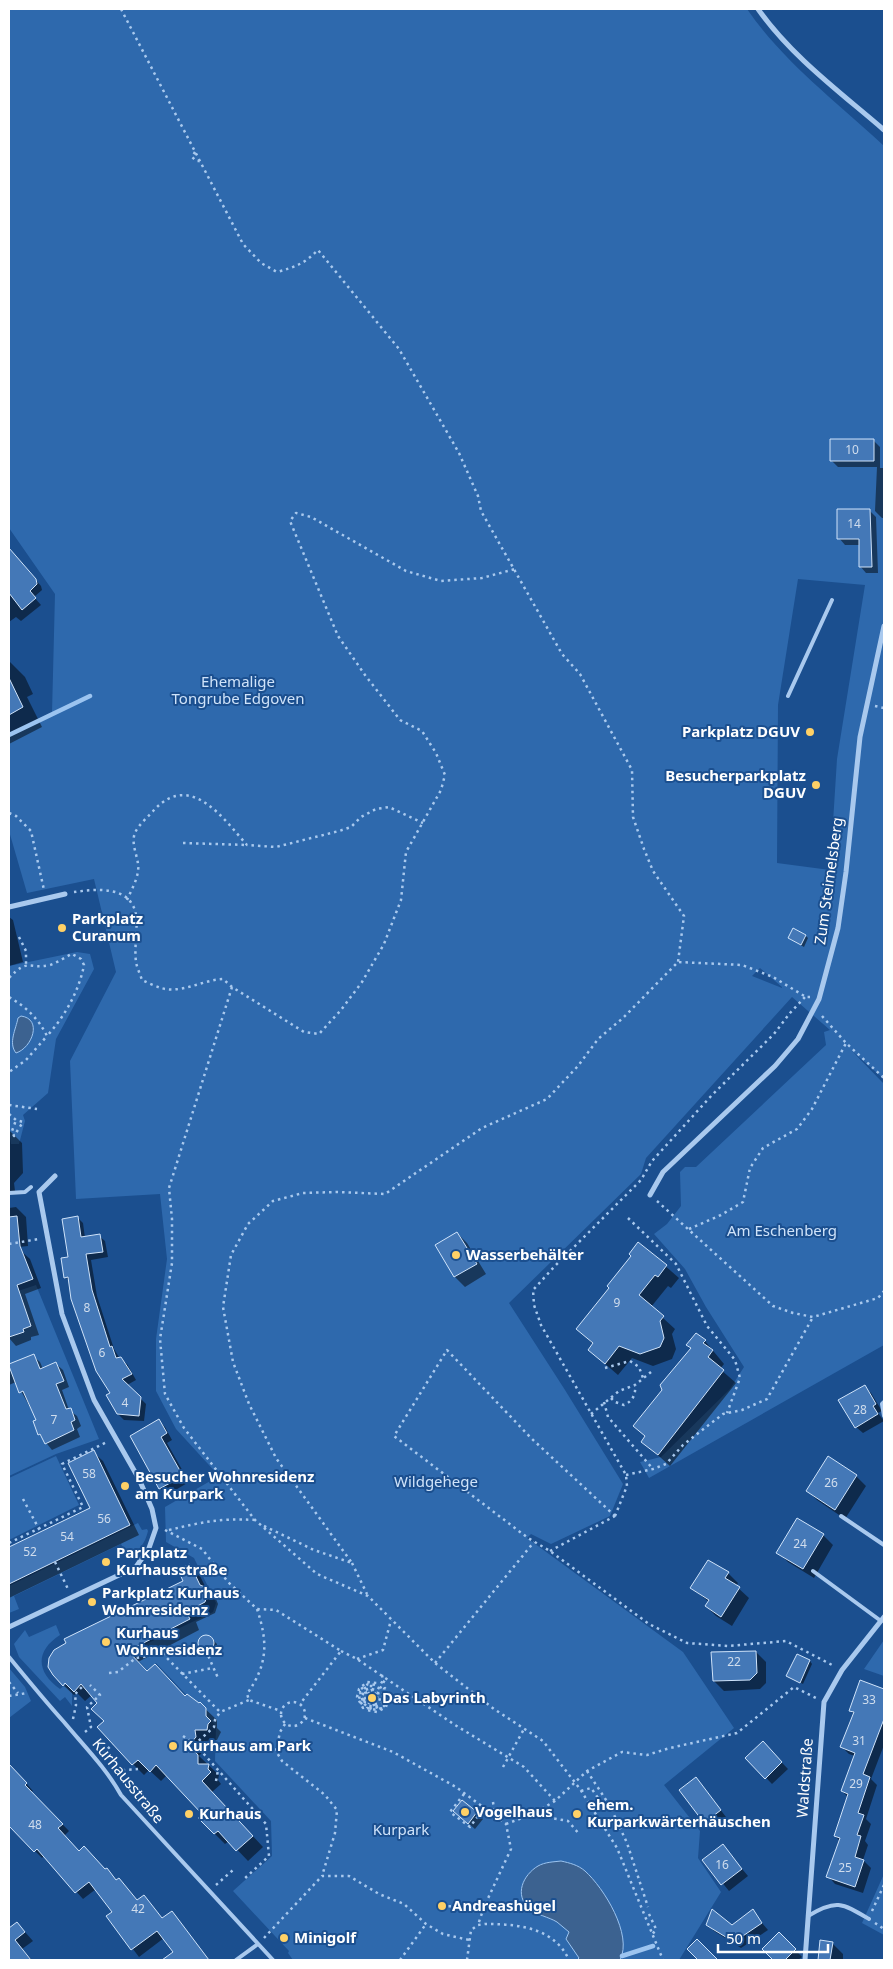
<svg xmlns="http://www.w3.org/2000/svg" width="893" height="1969" viewBox="0 0 893 1969" font-family="'Noto Sans',sans-serif">
	<rect width="100%" height="100%" fill="#1b4f8f"/>
	<path fill="#2e69ad" fill-rule="evenodd" d="M9,9H747C784,63 837,102 884,146V1079L852,1051L884,1084V1345L649,1478L640,1462L661,1457L730,1389L744,1367L706,1307L685,1269L654,1234L667,1224L681,1206L680,1172L685,1167H696L826,1045L824,1032L830,1030L792,997L646,1158L641,1174L509,1303L565,1390L623,1484L610,1516L551,1544L531,1534L527,1538L683,1652L734,1728L664,1785L700,1831L698,1858L721,1892L679,1960H293L288,1953L289,1951L233,1891L272,1856L271,1821L215,1761L216,1726L156,1663L147,1670L140,1662L126,1674L117,1658L213,1612L216,1603L194,1558L166,1542L165,1507L219,1476L176,1429L156,1391V1339L167,1259L160,1194L76,1199L70,1061L116,972L94,879L27,893L9,831V733L52,713L55,594L9,528ZM798,579L865,585L837,759L830,870L777,863L778,705ZM760,968L782,987V988L752,976Z
		M77,952L90,954L94,969L56,1039L48,1093L23,1115L25,1121L19,1144H11L9,1128V966Z
		M36,1285L99,1439L56,1454L9,1476V1294Z
		M56,1456L79,1505L9,1540V1478Z
		M138,1523L142,1530L147,1529L148,1531C145,1544 139,1551 128,1557L121,1544L14,1596L19,1609L9,1613V1586Z
		M56,1625L60,1635C35,1651 36,1672 60,1689L65,1685L72,1693V1706L65,1697L60,1701L19,1657L14,1644L25,1630L29,1637Z
		M884,1640V1676L864,1669Z
		M9,1668L25,1687L31,1701L9,1718Z
		M884,1874V1935L862,1923Z"/>
	<path fill="#3c6290" stroke="#9cc4f0" d="M21,1016C43,1019 32,1048 16,1053C8,1043 16,1029 18,1018Z
		M561,1861C570,1863 578,1865 585,1871C604,1888 633,1935 620,1960H577L579,1958L566,1939L569,1932C565,1929 561,1925 557,1922C549,1917 536,1915 529,1908C514,1895 523,1875 538,1866C545,1862 553,1862 561,1861Z"/>
	<path fill="#0007" d="M874,441L880,447V468H884V518H882L875,511L877,467H838L831,460Z
		M869,510L876,517L878,573H866L860,566V545H845L839,538Z
		M9,549L41,586L42,590L34,597L41,605L21,621L16,617L9,622Z
		M9,661L25,677L33,694L27,697L42,727L9,744Z
		M9,917L13,920L23,962L9,966Z
		M806,936L808,938L804,947L789,938Z
		M9,1130L22,1143L23,1173L14,1183L15,1191H9Z
		M16,1207L26,1217L28,1246L9,1248V1208Z
		M78,1218L83,1223L85,1238L99,1236L105,1241L108,1257L91,1260L97,1296L114,1349L120,1359L127,1364L136,1380L127,1385L146,1404L144,1421L124,1420L118,1414L70,1281L65,1277Z
		M457,1233L467,1243L486,1274L465,1287L455,1277L436,1246Z
		M639,1243L679,1278L671,1288L668,1286L651,1307L675,1329L672,1334L676,1349L672,1359L653,1366L632,1358L618,1375L589,1350L594,1345L578,1329L610,1288L632,1256Z
		M21,1251L30,1259L41,1288L25,1294L39,1335L31,1337V1340L16,1346L9,1338V1256Z
		M705,1341L724,1364L720,1369L736,1383L670,1466L642,1441L646,1437L635,1426Z
		M33,1356L40,1362L43,1369L56,1364L63,1370L69,1387L62,1390L69,1410L77,1416L81,1426L77,1429L80,1437L52,1450L39,1434L37,1420L16,1382L9,1385V1365Z
		M864,1386L871,1393L882,1411L878,1413L884,1421L863,1433L856,1427Z
		M159,1421L165,1427L172,1440L167,1443L189,1482L167,1495L160,1488L132,1436Z
		M93,1452L103,1461L139,1535L9,1598V1549L91,1509Z
		M828,1458L856,1476L866,1486L845,1519L817,1500L807,1490Z
		M798,1520L823,1535L833,1545L814,1578L788,1562L778,1552Z
		M189,1565L200,1576L207,1590L216,1599L218,1604L215,1613L196,1622L199,1630L138,1662L147,1673L199,1705L200,1704L217,1720V1728L221,1732L217,1740L205,1741L206,1748L199,1756L219,1775L218,1780L221,1784L212,1792L263,1847L248,1861L229,1841L225,1844L215,1834L200,1818L204,1814L167,1775L161,1781L149,1770L144,1775L133,1764L99,1727L105,1722L99,1703L92,1695L85,1701L77,1693L74,1695L64,1686L185,1581Z
		M728,1573L738,1583L736,1586L749,1598L732,1626L716,1616L706,1606L709,1602L692,1588Z
		M205,1636L210,1637L217,1644L216,1650L211,1653L206,1651L200,1644L201,1639Z
		M756,1652L766,1662V1683L760,1689L724,1691L714,1681Z
		M810,1661L812,1664L803,1684L788,1676Z
		M861,1682L884,1690V1745L871,1779L877,1785L866,1819L871,1824L865,1841L868,1845L863,1860L871,1868L863,1893L835,1884L828,1876L840,1841L835,1836L848,1797L842,1791L855,1756L849,1754L842,1747L854,1714L851,1711Z
		M763,1743L788,1769L772,1784L747,1758Z
		M9,1764L33,1791L31,1792L69,1831L64,1836L79,1852L105,1870L107,1869L117,1881L119,1879L138,1901L144,1896L163,1919L171,1913L209,1960H172L169,1956L174,1952L164,1938L139,1957L108,1916L113,1912L96,1889L83,1899L44,1856L42,1858L9,1825Z
		M696,1778L726,1817L711,1828L705,1822Z
		M462,1801L483,1819L475,1829L454,1811Z
		M723,1846L748,1876L729,1891L704,1860Z
		M752,1911L768,1930L741,1948L714,1931L708,1924L732,1927Z
		M17,1923L33,1941L22,1949L32,1960H9V1925L11,1928Z
		M779,1933L802,1957L798,1960H774L763,1949Z
		M821,1942L832,1943L843,1954V1960H820Z"/>
	<g fill="none" stroke-linecap="round" stroke-linejoin="round">
		<path stroke="#9cc4f0" stroke-width="4.5" d="M9,735L90,696
			M622,1956L653,1946"/>
	</g>
	<path fill="#4478b7" stroke="#cfe3fa" d="M830,439H874V461H830Z
		M837,509H870L872,567H859V539H837Z
		M9,548L36,579L37,584L30,591L36,598L22,610L9,593Z
		M9,678L23,707L9,715Z
		M793,928L806,935L801,945L788,938Z
		M17,1216L20,1246L33,1279L17,1285L31,1326L23,1329L24,1332L9,1337V1217Z
		M78,1216L81,1237L100,1234L103,1252L86,1254L92,1290L110,1347L112,1346L116,1358L121,1357L132,1374L122,1379L141,1397L139,1416L117,1414L106,1395L110,1393L96,1371L71,1299L68,1277L64,1278L61,1258L68,1257L62,1219Z
		M457,1232L477,1264L454,1277L435,1245Z
		M638,1242L667,1265L658,1277L655,1275L639,1295L664,1316L660,1321L664,1338L660,1347L640,1354L619,1346L605,1364L588,1350L593,1343L576,1329L609,1288L607,1286L631,1256L629,1254Z
		M696,1333L706,1340L703,1343L713,1350L708,1357L724,1370L658,1455L641,1442L645,1436L633,1426L662,1390L660,1385L691,1348L686,1345Z
		M34,1354L40,1369L56,1362L64,1381L56,1384L66,1409L71,1408L75,1420L71,1422L74,1430L45,1444L40,1434L38,1435L33,1421L36,1420L23,1391L19,1393L9,1366V1364Z
		M865,1385L876,1404L873,1406L878,1414L855,1428L838,1400Z
		M159,1419L167,1433L161,1437L183,1476L159,1489L130,1436Z
		M94,1450L130,1525L9,1584V1547L90,1508L68,1463Z
		M828,1456L857,1475L835,1510L806,1491Z
		M797,1518L824,1534L803,1569L776,1553Z
		M708,1560L729,1572L725,1578L740,1587L721,1617L705,1606L709,1600L690,1588Z
		M190,1564L200,1585L205,1587L208,1592L205,1602L186,1612L190,1619L128,1651L147,1671L155,1664L185,1696L187,1694L199,1703L200,1702L206,1708V1716L211,1721L208,1724L207,1730H195L196,1737L189,1745L198,1755V1764H209L208,1769L211,1772L202,1781L253,1836L236,1851L218,1831L214,1834L198,1818L202,1814L156,1765L150,1772L138,1760L132,1765L97,1727L104,1721L91,1709L97,1703L81,1684L74,1692L65,1683L63,1686L53,1675L48,1667L49,1658L54,1650L66,1643L64,1639L183,1581L178,1570Z
		M198 1643a8 8 0 1 1 16 0a8 8 0 1 1-16 0Z
		M756,1651L757,1673L750,1680L713,1681L711,1652Z
		M797,1654L810,1660L800,1683L786,1676Z
		M860,1680L884,1689V1719L863,1774L870,1777L858,1813L864,1815L857,1835L861,1836L855,1857L864,1860L855,1887L826,1877L840,1838L834,1836L848,1794L841,1791L855,1753L840,1747L854,1712L849,1711Z
		M763,1741L782,1762L765,1779L745,1758Z
		M9,1764L27,1783L25,1785L63,1824L58,1828L79,1851L84,1846L105,1869L107,1868L116,1880L119,1878L137,1900L144,1895L162,1918L172,1911L209,1960H162L173,1952L157,1931L131,1950L106,1916L112,1912L89,1882L75,1893L37,1849L34,1852L9,1826Z
		M696,1777L721,1810L704,1823L679,1790Z
		M462,1800L477,1812L468,1824L453,1811Z
		M723,1844L742,1869L721,1885L702,1860Z
		M712,1909L732,1925L753,1909L762,1923L734,1942L706,1925Z
		M17,1922L25,1932L15,1940L31,1960H9V1928Z
		M779,1932L796,1949L785,1960H773L762,1949Z
		M697,1939L718,1960H698L687,1949Z
		M820,1940L833,1942L830,1960H818Z"/>
	<g fill="none" stroke-linecap="round" stroke-linejoin="round">
		<path stroke="#a9c9ee" stroke-width="2.5" stroke-dasharray="2.5 4" stroke-linecap="butt" d="M121,9L243,244L261,263L277,272C295,267 304,264 318,250L399,349L459,453L478,496L481,511L562,654L580,674L632,770L633,817L644,849L653,871L684,916L678,962
			M195,152L192,157L196,161H200
			M875,706L884,708
			M9,813L16,816L31,831L44,890
			M183,843L247,845
			M74,892C96,889 131,885 136,915C138,930 134,946 136,962C137,968 140,974 142,980C148,983 155,986 161,988C182,994 202,980 223,979L232,987L304,1032L319,1034L341,1010L362,982L384,944L401,900L406,852L441,790L445,775L436,753L422,731L400,720L365,675L338,636L290,521L296,513L311,517L406,571L441,581L482,578L515,569
			M127,900C131,891 137,880 138,871C140,859 130,845 135,833C138,825 149,816 155,809C191,772 223,818 247,845L276,847L339,831L351,827L361,817L376,809L389,807L423,823
			M19,937L26,951V964
			M9,978C29,957 28,970 50,965C57,963 65,957 72,954L81,959L84,965C79,991 65,1016 47,1036
			M232,987L169,1188L172,1219V1263L160,1339L165,1394L184,1428L255,1520L317,1574L368,1596L435,1663L494,1709L543,1741L580,1789L617,1848L663,1960
			M9,997C26,1007 38,1018 47,1036L26,1060L9,1072
			M822,1016L846,1043L884,1078
			M9,1105L37,1109
			M9,1114L16,1120L23,1122L14,1136L12,1131L16,1120
			M657,1201L773,1306L793,1313L813,1317L878,1298L884,1291
			M628,1218L676,1264L707,1326L735,1360L740,1378L727,1413
			M689,1229L721,1215L743,1202L750,1168L763,1148L797,1129L812,1109L846,1043
			M9,1244L39,1239
			M605,1368L630,1361L639,1367L643,1378
			M611,1398L615,1402L624,1405C633,1401 636,1394 635,1385
			M604,1402L608,1417L653,1469
			M591,1414L619,1391L635,1385L651,1372
			M626,1475L653,1469L666,1464L683,1445L723,1414L742,1410L767,1399L813,1317
			M23,1499L40,1531
			M615,1516L531,1438L447,1350L394,1436L528,1538L550,1551L649,1624L687,1643L728,1646L786,1641L834,1666
			M615,1516L627,1486L626,1475L541,1325L534,1305L533,1290L554,1267L641,1180L652,1161L712,1095L774,1034L790,1013L805,997
			M264,1526L314,1550L352,1563L276,1458L249,1404L233,1362L223,1307L231,1255L248,1224L273,1201L303,1193L337,1192L385,1194L482,1128L547,1099L578,1066L598,1039L623,1018L678,962L742,965L773,977L806,997H810
			M165,1530L202,1549L228,1582L257,1609L276,1610L341,1651L300,1704
			M169,1530C202,1522 220,1518 255,1520
			M9,1543L83,1507L62,1464L107,1442
			M550,1551L615,1516
			M55,1562L68,1589
			M352,1563L367,1594
			M257,1609C268,1642 268,1664 247,1694L249,1700L281,1711
			M199,1648L207,1653L218,1678
			M341,1651L357,1659L455,1725L524,1767L555,1801
			M163,1654L200,1646
			M357,1659L383,1650L391,1620
			M435,1663L534,1542
			M109,1673L118,1672L136,1658L163,1654L220,1712L249,1700
			M182,1674L213,1668
			M382,1675L383,1680L372,1700L370,1699L374,1686H368L362,1690L361,1689L368,1684L376,1685L377,1683L367,1682L359,1689L357,1697L363,1708L364,1707L359,1700L360,1692C363,1700 362,1706 373,1709L380,1706L381,1708L377,1710L367,1708L366,1710L377,1712L386,1707L389,1695L385,1688L384,1689L387,1697L384,1706L385,1697L382,1692L381,1693L383,1697L382,1703L375,1707L369,1706L378,1704L369,1703L364,1697L365,1704L362,1696L365,1690L371,1688L372,1690L365,1693L367,1695L369,1693L368,1700L374,1702L377,1697L380,1701L378,1692L386,1678
			M9,1682L18,1693
			M9,1696L27,1693
			M281 1714a12 12 0 1 1 24 0a12 12 0 1 1-24 0Z
			M305,1718L393,1752L456,1787L506,1824L511,1849L484,1907L478,1925
			M73,1719L76,1705L75,1694L83,1686
			M285,1724L280,1732L276,1751L282,1761L325,1795L337,1810L335,1833L322,1876
			M85,1732L91,1727L87,1707L100,1695L90,1685
			M183,1736L195,1744L214,1727L215,1720L220,1712
			M195,1744L266,1824L269,1856L243,1880
			M103,1753L113,1744
			M503,1767L524,1729
			M587,1771L610,1806L627,1843L648,1907
			M118,1775L124,1770L138,1769
			M216,1781L218,1770
			M581,1791L591,1788L601,1802L594,1811
			M464,1794L450,1812L470,1827L484,1808
			M493,1802L495,1816
			M535,1815L568,1821L580,1835
			M506,1824L533,1814L555,1801L587,1771L622,1752L647,1755L670,1748L737,1733L794,1687L816,1698
			M216,1885L233,1870
			M442,1906L483,1907
			M872,1911L884,1885
			M649,1914L656,1929L652,1935
			M875,1923L884,1929
			M264,1938L322,1876H349L379,1894L404,1904L426,1924L443,1934L469,1940
			M400,1960L426,1924
			M467,1960L471,1930L478,1925L485,1924C517,1924 554,1927 569,1960"/>
		<path stroke="#a9c9ee" stroke-width="4" d="M788,696L832,600
			M9,1193L25,1192L31,1187
			M884,1402L882,1404L884,1416
			M841,1516L884,1545
			M813,1571L881,1621
			M9,1657C27,1679 45,1701 64,1722C84,1746 106,1768 121,1795L273,1960
			M808,1916C836,1899 842,1903 869,1919
			M236,1960L258,1944"/>
		<path stroke="#a9c9ee" stroke-width="5" d="M758,9C792,57 840,92 884,130
			M9,907L65,894
			M650,1195L663,1172L775,1066L798,1039L819,999L838,928L846,872L860,737L884,626
			M9,1627L136,1567L149,1548L156,1528L152,1509L139,1479L94,1400L62,1314L39,1192L55,1176
			M805,1960L824,1702L842,1670L884,1617"/>
	</g>
	<g fill="#ffd166" stroke="#1b4f8f" stroke-width="2">
		<circle cx="810" cy="732" r="5"/>
		<circle cx="816" cy="785" r="5"/>
		<circle cx="62" cy="928" r="5"/>
		<circle cx="456" cy="1255" r="5"/>
		<circle cx="125" cy="1486" r="5"/>
		<circle cx="106" cy="1562" r="5"/>
		<circle cx="92" cy="1602" r="5"/>
		<circle cx="106" cy="1642" r="5"/>
		<circle cx="372" cy="1698" r="5"/>
		<circle cx="173" cy="1746" r="5"/>
		<circle cx="465" cy="1812" r="5"/>
		<circle cx="189" cy="1814" r="5"/>
		<circle cx="577" cy="1814" r="5"/>
		<circle cx="442" cy="1906" r="5"/>
		<circle cx="284" cy="1938" r="5"/>
	</g>
	<g text-anchor="middle" stroke-width="4" stroke-linejoin="round" paint-order="stroke">
		<g font-size="12" fill="#d0dded">
			<text x="852" y="454">10</text>
			<text x="854" y="528">14</text>
			<text x="617" y="1307">9</text>
			<text x="87" y="1312">8</text>
			<text x="102" y="1357">6</text>
			<text x="125" y="1407">4</text>
			<text x="860" y="1414">28</text>
			<text x="54" y="1424">7</text>
			<text x="89" y="1478">58</text>
			<text x="831" y="1487">26</text>
			<text x="104" y="1523">56</text>
			<text x="67" y="1541">54</text>
			<text x="800" y="1548">24</text>
			<text x="30" y="1556">52</text>
			<text x="734" y="1666">22</text>
			<text x="869" y="1704">33</text>
			<text x="859" y="1745">31</text>
			<text x="856" y="1788">29</text>
			<text x="35" y="1829">48</text>
			<text x="722" y="1869">16</text>
			<text x="845" y="1872">25</text>
			<text x="138" y="1913">42</text>
		</g>
		<g font-size="15" fill="#cfe3fa" stroke="#1b4f8f">
			<text x="238" y="687">Ehemalige<tspan x="238" dy="17">Tongrube Edgoven</tspan></text>
			<text x="782" y="1236">Am Eschenberg</text>
			<text x="436" y="1487">Wildgehege</text>
			<text x="401" y="1835">Kurpark</text>
		</g>
		<g font-size="15" font-weight="bold" fill="#fff" stroke="#1b4f8f" text-anchor="start">
			<text x="800" y="737" text-anchor="end">Parkplatz DGUV</text>
			<text x="806" y="781" text-anchor="end">Besucherparkplatz<tspan x="806" dy="17">DGUV</tspan></text>
			<text x="72" y="924">Parkplatz<tspan x="72" dy="17">Curanum</tspan></text>
			<text x="466" y="1260">Wasserbehälter</text>
			<text x="135" y="1482">Besucher Wohnresidenz<tspan x="135" dy="17">am Kurpark</tspan></text>
			<text x="116" y="1558">Parkplatz<tspan x="116" dy="17">Kurhausstraße</tspan></text>
			<text x="102" y="1598">Parkplatz Kurhaus<tspan x="102" dy="17">Wohnresidenz</tspan></text>
			<text x="116" y="1638">Kurhaus<tspan x="116" dy="17">Wohnresidenz</tspan></text>
			<text x="382" y="1703">Das Labyrinth</text>
			<text x="183" y="1751">Kurhaus am Park</text>
			<text x="587" y="1810">ehem.<tspan x="587" dy="17">Kurparkwärterhäuschen</tspan></text>
			<text x="475" y="1817">Vogelhaus</text>
			<text x="199" y="1819">Kurhaus</text>
			<text x="452" y="1911">Andreashügel</text>
			<text x="294" y="1943">Minigolf</text>
		</g>
		<g font-size="15" fill="#fff" stroke="#1b4f8f">
			<text transform="translate(829 881) rotate(-82)" y="5">Zum Steimelsberg</text>
			<text transform="translate(805 1778) rotate(-86)" y="5">Waldstraße</text>
			<text transform="translate(128 1781) rotate(51)" y="5">Kurhausstraße</text>
		</g>
	</g>
	<rect width="893" height="1969" fill="none" stroke="#ffffff" stroke-width="20"/>
	<path d="M718 1944v8h110v-8" fill="none" stroke="#ffffff" stroke-width="2.5"/>
	<text x="726" y="1944" font-size="15" fill="#ffffff" stroke="#1b4f8f" stroke-width="4" paint-order="stroke">50 m</text>
</svg>
